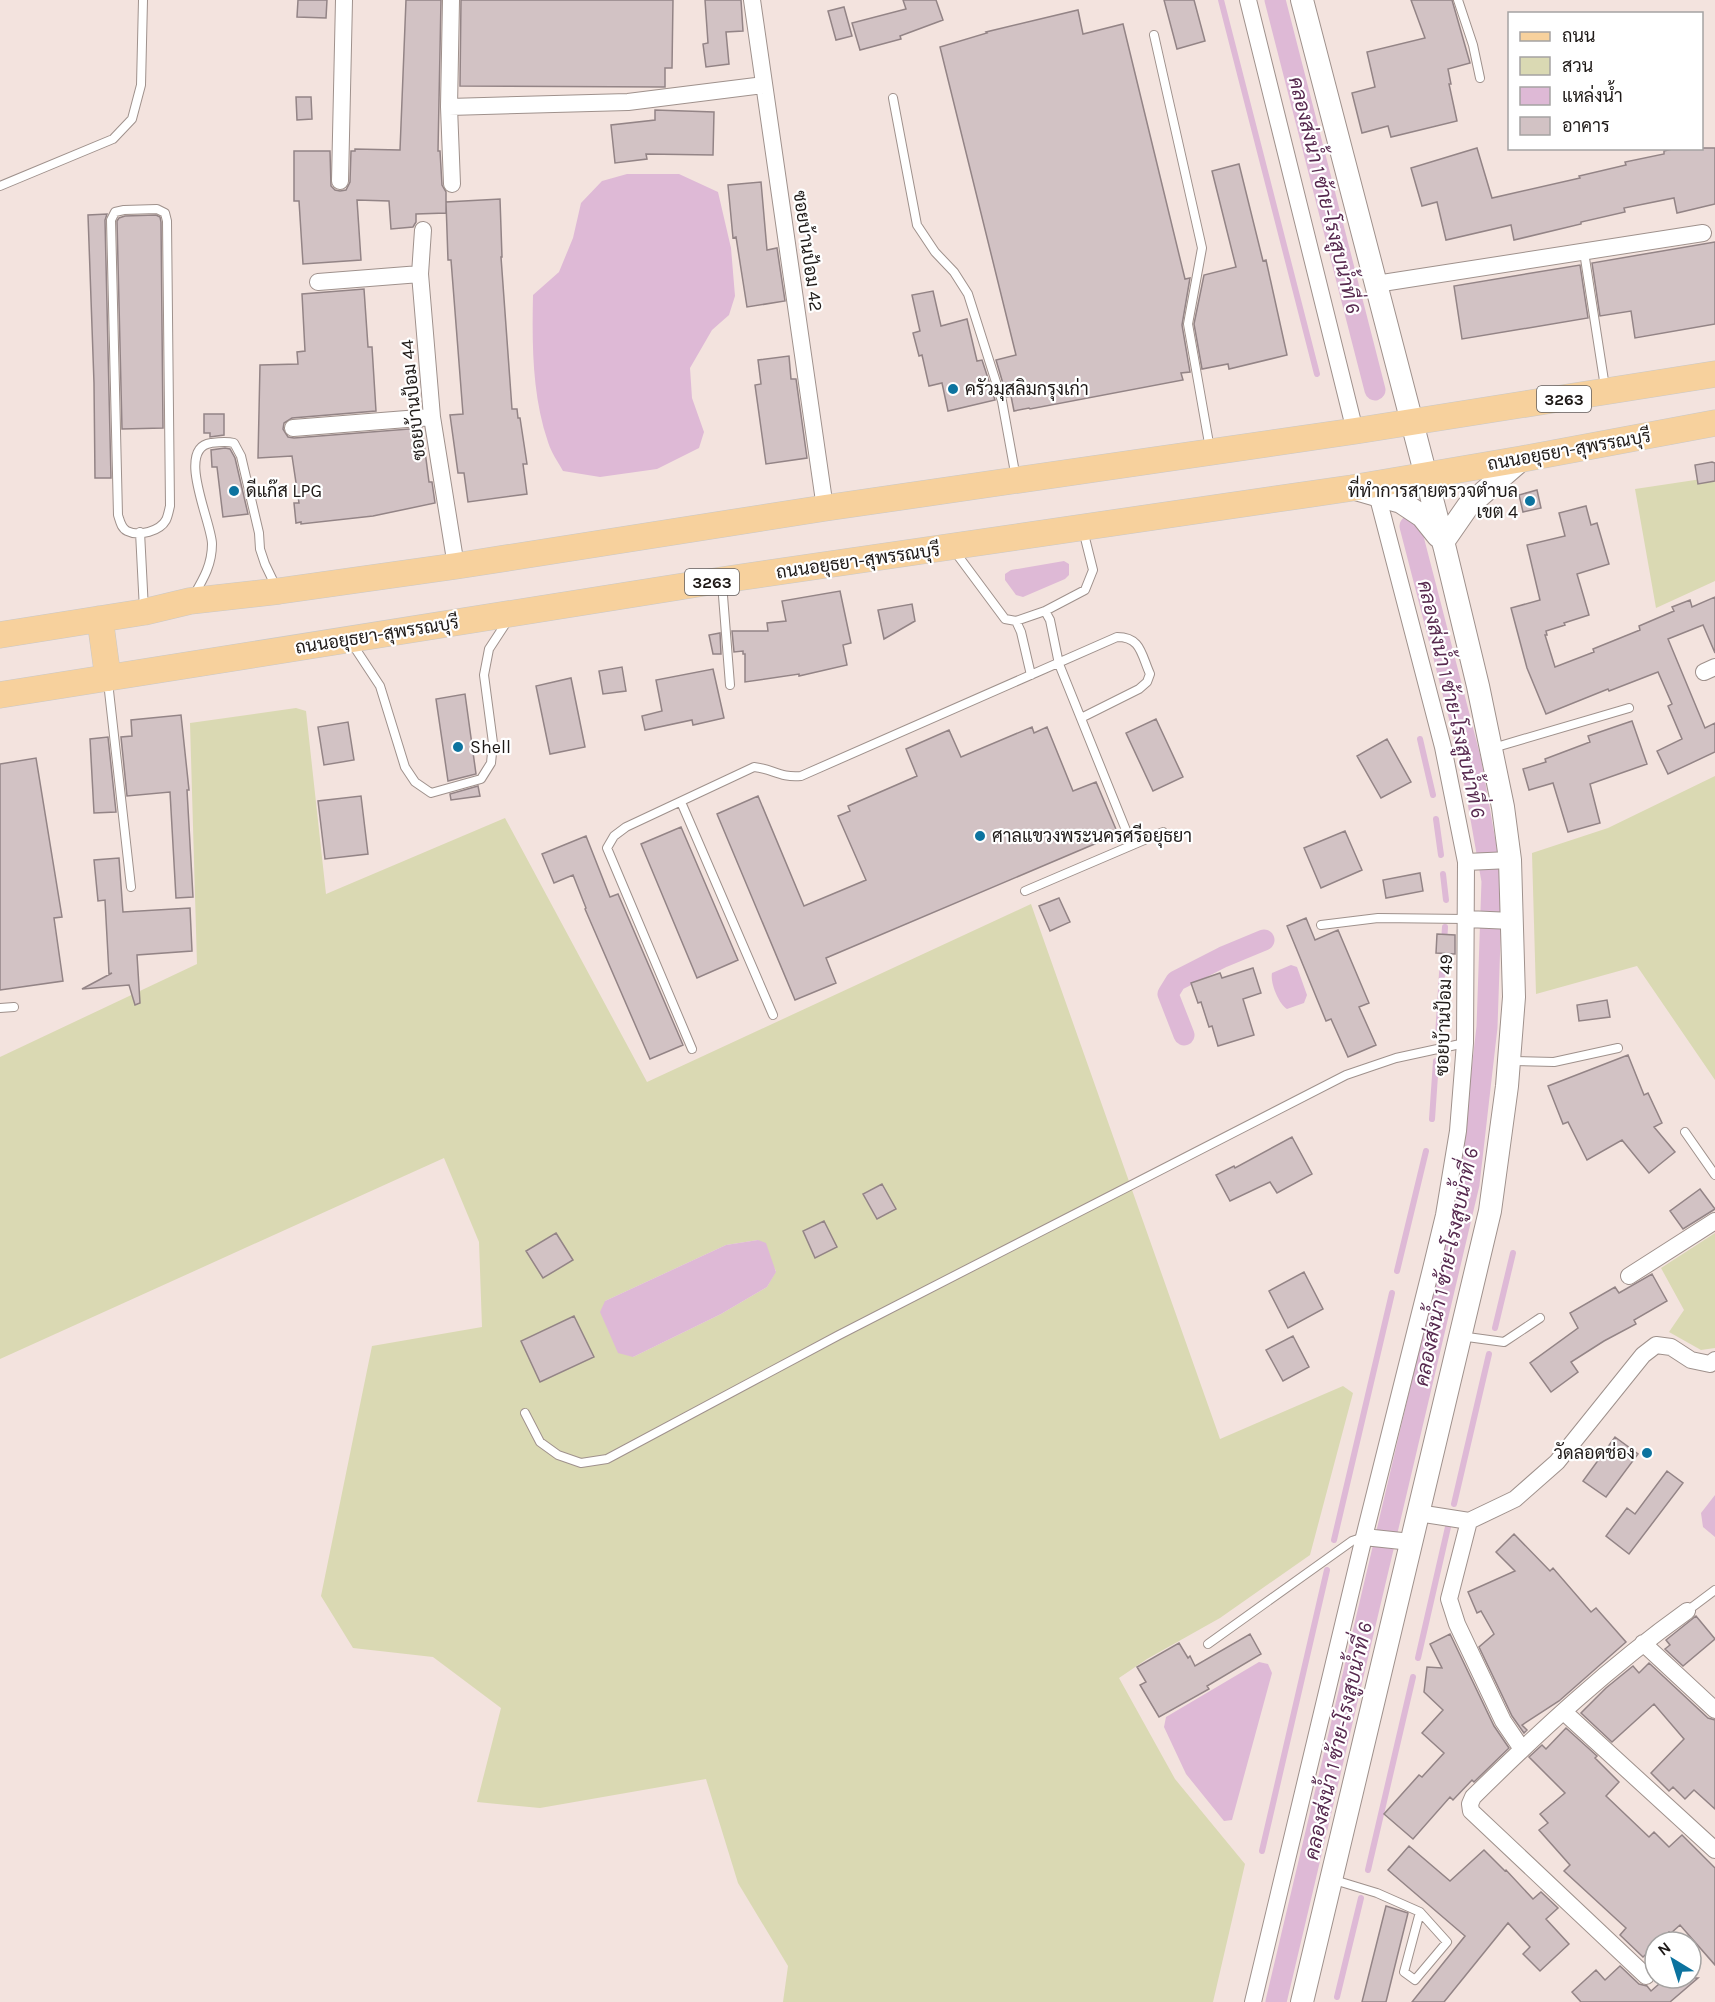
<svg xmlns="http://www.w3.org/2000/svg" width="1715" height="2002" viewBox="0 0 1715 2002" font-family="Karla,Sarabun,sans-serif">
	<rect width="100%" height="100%" fill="#f3e3de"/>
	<path fill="#dad9b3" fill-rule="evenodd" d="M1715,477V581L1656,608L1635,489Z
		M296,708L306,711L326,894L505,818L647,1082L1031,904L1220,1439L1343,1386L1353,1393L1310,1555L1220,1618L1147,1659L1119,1678L1175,1779L1245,1864L1213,2002H783L788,1966L738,1883L706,1779L540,1808L477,1802L501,1708L433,1657L353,1648L321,1596L372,1346L482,1327L479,1242L444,1158L0,1359V1057L197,964L190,723ZM758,1240L776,1271L767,1287L721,1314L633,1357L605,1301L726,1245Z
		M1715,776V1080L1637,966L1536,994L1532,853L1608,828Z
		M1715,1233V1348L1701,1350L1669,1332L1684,1310L1661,1268Z"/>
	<path fill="#deb9d6" d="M627,174H679L718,192L731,248L735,296L729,315L712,330L690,368L692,398L704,432L699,448L657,469L600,477L563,471C558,462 551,452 548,442C532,395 532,344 533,295L559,272L573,238L581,203L602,181Z
		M1064,561L1069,564V575L1065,579L1023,597L1016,595L1005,580V574L1011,570Z
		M1291,965L1297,967L1307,995L1304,1003L1287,1009C1279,1004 1270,983 1272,973Z
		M758,1240L766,1243L776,1272L767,1287L721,1314L633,1357L618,1353L600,1312L605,1301L726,1245Z
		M1715,1495V1537L1703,1527L1701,1513Z
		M1259,1662L1268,1664L1272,1673L1232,1820L1224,1821L1186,1774L1164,1727L1166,1717Z"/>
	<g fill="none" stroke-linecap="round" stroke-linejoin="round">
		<path stroke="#deb9d6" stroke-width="6" d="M1221,0L1317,374
			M1420,739L1433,795
			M1436,819L1441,855
			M1443,874L1446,900
			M1438,1036L1445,927
			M1432,1119L1436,1061
			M1397,1271L1426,1151
			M1495,1328L1513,1253
			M1454,1504L1489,1354
			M1334,1540L1392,1293
			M1418,1658L1448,1527
			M1262,1851L1327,1570
			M1368,1870L1413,1677
			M1337,1997L1361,1898"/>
		<path stroke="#deb9d6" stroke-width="21" d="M1275,0L1375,390
			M1184,1035L1168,994L1176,981L1223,957L1264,940
			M1276,2002L1469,1184L1487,1027L1492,881L1471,762L1410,526"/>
	</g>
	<path fill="#d2c2c4" stroke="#938486" stroke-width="1.5" d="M298,0H327L326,18L297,17Z
		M406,0H441L438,151H440L442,185L446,192V213L416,214V222L413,227L391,229L389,201L357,200L361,260L303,264L299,201H294V151H330L331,186L335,190L340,191L346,190L350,182L351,151H355V149L400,150Z
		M461,0H673L672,68H665V87L460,86Z
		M705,0H741L743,31L726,32L729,64L706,67L703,44L708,43Z
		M903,0H936L943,20L900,36L901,39L860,50L852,23L906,9Z
		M1164,0H1194L1205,41L1177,49Z
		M1411,0H1452L1470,63L1448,69L1451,84H1449L1457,121L1391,137L1388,126L1362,133L1352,93L1375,87L1367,52L1425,38Z
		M844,7L852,36L836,40L828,11Z
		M1078,10L1083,34L1123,24L1185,279L1190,278L1182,325L1190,372L1181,373L1183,380L1030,409L1029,408L1014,411L1011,396L1007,397L996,360L1016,355L940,47L987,33L986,32Z
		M296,97H311L312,119L297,120Z
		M655,110L714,112L713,155L646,154L647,159L615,163L611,125L655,120Z
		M1477,148L1492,198L1580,178L1579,176L1626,165L1625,162L1664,154V151L1676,148H1715V204L1677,213L1674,198L1624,208L1625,212L1581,222V224L1514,240L1511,225L1446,240L1437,202L1422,206L1411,168Z
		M1239,164L1263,261L1266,260L1287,355L1229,369L1228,364L1202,369L1194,324L1204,275L1236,267L1212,171Z
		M761,182L767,250L777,248L785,301L747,307L736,237L733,238L728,185Z
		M500,199L502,257H501L512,409H517L518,418H520L527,464H523L527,494L468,502L464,473H458L450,415L463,414L451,260H448L446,202Z
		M107,214L105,220L111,478H95L94,383L88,215Z
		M156,215L160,217L161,222L163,428L122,429L117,221L119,218L125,216Z
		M1715,242V324L1635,338L1631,311L1600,316L1592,263Z
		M1580,265L1588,318L1462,339L1454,286Z
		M364,289L368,347H372L376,411L292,418L284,423L283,429L288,437L294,438L422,428L429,482H432L435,503L373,516L301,524V522L296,523L294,503H299L292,456L258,458L260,365L298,364L297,352L305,351L302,294Z
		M933,291L941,326L967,319L977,361L982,360L983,363L995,400L948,411L942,383L929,386L922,355L919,356L913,333L920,331L912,295Z
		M789,356L791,379H796L807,458L766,464L755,385L761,384L758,360Z
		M204,414H224V435L210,437V433H204Z
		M225,448L230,449L235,458L248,514L223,517L217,467H212L211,450Z
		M1712,462L1715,463V481L1698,484L1695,465Z
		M1537,490L1541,508L1523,512L1519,495Z
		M1586,506L1591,525L1597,523L1609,564L1577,574L1589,615L1564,623L1565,625L1546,631L1547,635H1545L1555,667L1594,652L1593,649L1640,630L1639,626L1674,611L1672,607L1690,600L1692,607L1715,597V653L1703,625L1668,639L1705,728L1715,723V752L1668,774L1657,751L1682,739L1668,706L1672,704L1658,672L1609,691L1608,689L1546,714L1527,668L1511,608L1540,600L1527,545L1565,536L1559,513Z
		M840,591L851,643L843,645L847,665L799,676V674L745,682V654H743V651L734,652L732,631H768L767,623L786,621L782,601Z
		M912,604L915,621L884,639L878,610Z
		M720,633L721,654H713L709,635Z
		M622,667L626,691L603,694L599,671Z
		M713,669L724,718L693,725L692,720L645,730L642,716L662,711L656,680Z
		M571,678L585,747L550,754L536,686Z
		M465,694L476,774L448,781L436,699Z
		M181,715L189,790H187L193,897L176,898L170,792L127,796L121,737L132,736L131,720Z
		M1156,719L1183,777L1153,791L1126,733Z
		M1632,721L1647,764L1590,784L1600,823L1568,832L1553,783L1529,790L1523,769L1546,762L1545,759L1590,742L1588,736Z
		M348,722L354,760L324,765L318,727Z
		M1032,727L1034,733L1047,727L1073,791L1096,782L1118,834L826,958L836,983L795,1000L717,814L758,796L804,906L866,880L838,816L850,811L848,806L917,776L906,749L949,730L961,757Z
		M108,737L116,812L94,813L90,739Z
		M1387,739L1411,782L1381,798L1357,756Z
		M36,758L62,917L54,918L63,981L0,990V764Z
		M478,786L480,796L451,800L450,794Z
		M361,796L368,854L325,859L318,801Z
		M681,827L738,960L697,978L641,844Z
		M1345,831L1362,870L1321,888L1304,848Z
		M586,836L610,897L618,894L683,1045L650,1059L585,909L586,908L573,875L554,883L542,854Z
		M119,858L123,912L190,908L192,951L137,955L140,1003L135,1005L129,985L82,989L112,973L109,974L105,900L98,901L94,860Z
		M1420,873L1423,891L1386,898L1383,880Z
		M1059,898L1070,922L1050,931L1039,906Z
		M1306,918L1315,940L1338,930L1369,1003L1359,1007L1376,1045L1348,1057L1331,1019L1326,1021L1287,926Z
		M1437,934L1455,935V954L1436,953Z
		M1253,968L1261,993L1243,999L1254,1035L1218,1046L1212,1026L1209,1027L1201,1002L1198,1003L1191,983L1220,973L1222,978Z
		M1607,1000L1610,1017L1579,1021L1577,1005Z
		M1628,1055L1644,1095L1648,1093L1662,1123L1654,1127L1675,1152L1649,1173L1622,1140L1587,1160L1568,1122L1563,1124L1548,1086Z
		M1292,1137L1312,1174L1277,1193L1270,1182L1230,1201L1216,1175L1234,1166L1235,1168Z
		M882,1184L896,1209L877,1219L863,1194Z
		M1700,1189L1715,1209L1683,1229L1670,1211Z
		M824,1221L837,1247L815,1258L803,1231Z
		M556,1233L573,1260L543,1278L526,1251Z
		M1304,1272L1323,1309L1288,1328L1269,1291Z
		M1652,1274L1667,1301L1634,1320L1636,1324L1604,1341L1571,1362L1578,1372L1551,1392L1530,1363L1578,1328L1570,1313L1615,1287L1619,1293Z
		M574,1316L594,1357L540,1382L521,1341Z
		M1293,1336L1309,1367L1283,1381L1266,1350Z
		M1615,1437L1638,1454L1606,1497L1583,1481Z
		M1667,1471L1683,1483L1629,1554L1606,1536L1627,1508L1635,1514Z
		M1514,1534L1550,1571L1553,1568L1591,1612L1596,1608L1626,1642L1559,1701L1522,1725L1527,1730L1524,1733L1512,1716L1479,1647L1494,1634L1481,1611L1477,1613L1468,1592L1515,1571L1496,1552Z
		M1696,1616L1715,1639L1683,1666L1665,1649L1670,1645L1666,1640Z
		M1250,1634L1261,1654L1207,1686L1209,1689L1159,1717L1140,1685L1146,1682L1137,1667L1179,1643L1188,1658L1190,1656L1195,1666Z
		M1450,1634L1494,1726L1509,1748L1474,1782L1472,1780L1453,1800L1450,1797L1413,1839L1384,1814L1419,1775L1422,1777L1444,1753L1422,1733L1443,1710L1424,1692L1427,1667L1442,1668L1430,1644Z
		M1649,1663L1708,1718L1715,1720V1809L1694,1790L1685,1799L1673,1787L1669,1791L1651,1773L1684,1739L1654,1704L1612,1742L1581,1713L1606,1688L1633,1666L1639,1673Z
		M1566,1728L1597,1756L1595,1758L1619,1782L1606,1796L1649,1837L1654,1832L1669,1847L1682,1835L1715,1868V1965L1680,1925L1671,1933L1669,1932L1659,1942H1655V1946L1643,1957L1620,1935L1626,1928L1564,1871L1570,1865L1539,1830L1548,1823L1540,1814L1565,1793L1529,1757L1542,1745L1546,1749Z
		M1409,1846L1450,1881L1484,1850L1505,1871L1506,1870L1533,1899L1541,1892L1558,1908L1546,1919L1569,1944L1540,1971L1523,1954L1530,1947L1508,1923L1444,2002H1412L1465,1936L1388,1870Z
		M1386,1906L1408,1913L1386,2002H1362Z
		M1620,1966L1639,1984L1647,1986L1651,1991L1666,1978H1698L1670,2002H1581L1572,1992L1596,1970L1605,1980Z"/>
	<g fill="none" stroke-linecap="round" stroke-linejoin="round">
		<defs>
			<path id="lane" d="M1458,0L1473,45L1480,78
				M1154,35L1202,248L1188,324L1210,449
				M893,98L917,225L935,252L954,272L968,294L1002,401L1016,478
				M0,186L113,139L132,119L141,85L143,0
				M157,209L165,213L167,221L170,506C169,510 168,516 166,520C160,531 139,537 127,531C121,528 120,521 118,515L111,220L115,212L124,210Z
				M1584,252L1605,387
				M140,532L144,610
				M953,549L1005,619L1016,621L1045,611L1085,590L1093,570L1083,530
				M722,583L730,685
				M194,595C204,578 212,564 212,544C212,523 175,448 211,443C219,442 226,441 234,443L241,456L259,533L260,549L265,564L276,587
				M1045,611L1050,620L1059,664L1132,845
				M1016,621L1021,632L1031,675
				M351,642L380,686L405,767L415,782L431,793L481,779L491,763L493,743L484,675L489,649L508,620
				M108,682L131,887
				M1493,748L1629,708
				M681,802L773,1015
				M1025,891L1163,832
				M1321,925L1378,918L1466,919
				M0,1008L14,1007
				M692,1049L607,848L614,836L626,827L754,767C773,769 780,778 801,776L1117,637C1141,637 1141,654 1150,674L1147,682L1139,689L1081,718
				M1510,1061L1554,1062L1618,1048
				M1685,1132L1715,1175
				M1460,1336L1504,1342L1540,1318
				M525,1413L540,1442L558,1455L581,1463L607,1459L839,1335L1346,1075L1396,1058L1465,1043
				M1687,1611L1715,1590
				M1208,1644L1352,1541L1364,1537
				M1331,1879L1377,1893L1420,1912L1447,1942L1415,1980L1404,1972L1420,1912"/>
			<path id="street" d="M451,0L449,107L628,102L764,85
				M752,0L825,508
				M1248,0L1355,431
				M449,107L452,184
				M340,181L344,0
				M423,230L420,274L432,417L456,566
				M318,282L420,274
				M1376,284L1703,233
				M293,428L432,417
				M1704,672L1715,667
				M1466,862L1510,860
				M1467,919L1512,921
				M1629,1276L1715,1221
				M1418,1513L1469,1521L1515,1499L1557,1462L1643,1355L1656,1345L1671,1347L1691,1360L1710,1364L1715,1360
				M1469,1521L1449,1599L1457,1624L1503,1721L1522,1749
				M1364,1537L1411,1542
				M1643,1643L1715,1710
				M1564,1712L1715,1850
				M1646,1976L1471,1811L1470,1804L1473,1797C1540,1731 1610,1666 1687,1611
				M1253,2002L1364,1537L1431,1269L1444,1215L1458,1131L1465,1043L1466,862L1443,747L1377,494"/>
			<path id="secondary" d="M1352,488L1401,502L1422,516L1438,536
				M1443,542L1468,506L1522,459
				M1302,2002L1490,1211L1507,1086L1514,997L1510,860L1503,807L1478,686L1445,549L1302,0"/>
			<path id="primary" d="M100,619L108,678
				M0,635L144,612L190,601L279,591L456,566L825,508L1355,431L1715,374
				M0,695L722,580L1352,488L1522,459L1715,423"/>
		</defs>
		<use href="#lane" stroke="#9f918c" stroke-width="10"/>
		<use href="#street" stroke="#9f918c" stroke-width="18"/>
		<use href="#secondary" stroke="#9f918c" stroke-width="24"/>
		<use href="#primary" stroke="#c9c8c7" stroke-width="27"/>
		<use href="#lane" stroke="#fff" stroke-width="8"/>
		<use href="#street" stroke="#fff" stroke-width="16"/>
		<use href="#secondary" stroke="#fff" stroke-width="22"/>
		<use href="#primary" stroke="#f7d19d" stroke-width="26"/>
	</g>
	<g fill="#0c739f" stroke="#fff" stroke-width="2">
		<circle cx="953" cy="389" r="6"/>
		<circle cx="234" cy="491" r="6"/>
		<circle cx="1530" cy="501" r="6"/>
		<circle cx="458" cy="747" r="6"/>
		<circle cx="980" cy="836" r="6"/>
		<circle cx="1647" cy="1453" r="6"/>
	</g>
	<g text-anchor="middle" stroke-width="4.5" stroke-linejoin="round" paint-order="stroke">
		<g fill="#fff" stroke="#625e5d" stroke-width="1.5">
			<rect x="1537" y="386" width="54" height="26" rx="4.5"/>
			<rect x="685" y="569" width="54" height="26" rx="4.5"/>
		</g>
		<g font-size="16" font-weight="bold" fill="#1e1917">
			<text x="1564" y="405">3263</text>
			<text x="712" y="588">3263</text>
		</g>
		<g font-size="18" fill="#1e1917" stroke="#fff">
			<text transform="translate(808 251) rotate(82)" y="6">ซอยบ้านป้อม 42</text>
			<text transform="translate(413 400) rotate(-96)" y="6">ซอยบ้านป้อม 44</text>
			<text transform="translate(1569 450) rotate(-10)" y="6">ถนนอยุธยา-สุพรรณบุรี</text>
			<text transform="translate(858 561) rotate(-8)" y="6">ถนนอยุธยา-สุพรรณบุรี</text>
			<text transform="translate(377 635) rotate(-9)" y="6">ถนนอยุธยา-สุพรรณบุรี</text>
			<text transform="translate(1444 1015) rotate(-88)" y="6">ซอยบ้านป้อม 49</text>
		</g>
		<g font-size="18" fill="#1e1917" stroke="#fff" text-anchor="start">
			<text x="965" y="395">ครัวมุสลิมกรุงเก่า</text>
			<text x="246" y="497">ดีแก๊ส LPG</text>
			<text x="1518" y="497" text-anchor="end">ที่ทำการสายตรวจตำบล<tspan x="1518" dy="21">เขต 4</tspan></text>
			<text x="470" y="753">Shell</text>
			<text x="992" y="842">ศาลแขวงพระนครศรีอยุธยา</text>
			<text x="1635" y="1459" text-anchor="end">วัดลอดช่อง</text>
		</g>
		<g font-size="20" font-style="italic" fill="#56284e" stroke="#fff">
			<text transform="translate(1325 195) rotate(76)" y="7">คลองส่งน้ำ 1 ซ้าย-โรงสูบน้ำที่ 6</text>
			<text transform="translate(1452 699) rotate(77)" y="7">คลองส่งน้ำ 1 ซ้าย-โรงสูบน้ำที่ 6</text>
			<text transform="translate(1446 1267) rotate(-78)" y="7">คลองส่งน้ำ 1 ซ้าย-โรงสูบน้ำที่ 6</text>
			<text transform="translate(1338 1741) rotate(-77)" y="7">คลองส่งน้ำ 1 ซ้าย-โรงสูบน้ำที่ 6</text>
		</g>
	</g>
	<rect x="1508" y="12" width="195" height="138" fill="#ffffff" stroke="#a5a3a2" stroke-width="1.5"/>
	<rect x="1520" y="32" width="30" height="9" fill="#f7d19d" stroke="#a5a3a2" stroke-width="1.5"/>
	<text x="1562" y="42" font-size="18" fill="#1e1917">ถนน</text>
	<rect x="1520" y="57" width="30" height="18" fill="#dad9b3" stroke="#a5a3a2" stroke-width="1.5"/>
	<text x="1562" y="72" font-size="18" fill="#1e1917">สวน</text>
	<rect x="1520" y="87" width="30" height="18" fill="#deb9d6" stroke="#a5a3a2" stroke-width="1.5"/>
	<text x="1562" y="102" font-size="18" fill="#1e1917">แหล่งน้ำ</text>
	<rect x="1520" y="117" width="30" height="18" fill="#d2c2c4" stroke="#a5a3a2" stroke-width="1.5"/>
	<text x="1562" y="132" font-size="18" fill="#1e1917">อาคาร</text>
	<g transform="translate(1673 1960) rotate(322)"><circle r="28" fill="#ffffff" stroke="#a5a3a2" stroke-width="1.5"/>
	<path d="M0-4.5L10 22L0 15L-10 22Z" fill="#0c739f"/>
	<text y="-9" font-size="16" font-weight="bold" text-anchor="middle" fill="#1e1917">N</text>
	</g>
</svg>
